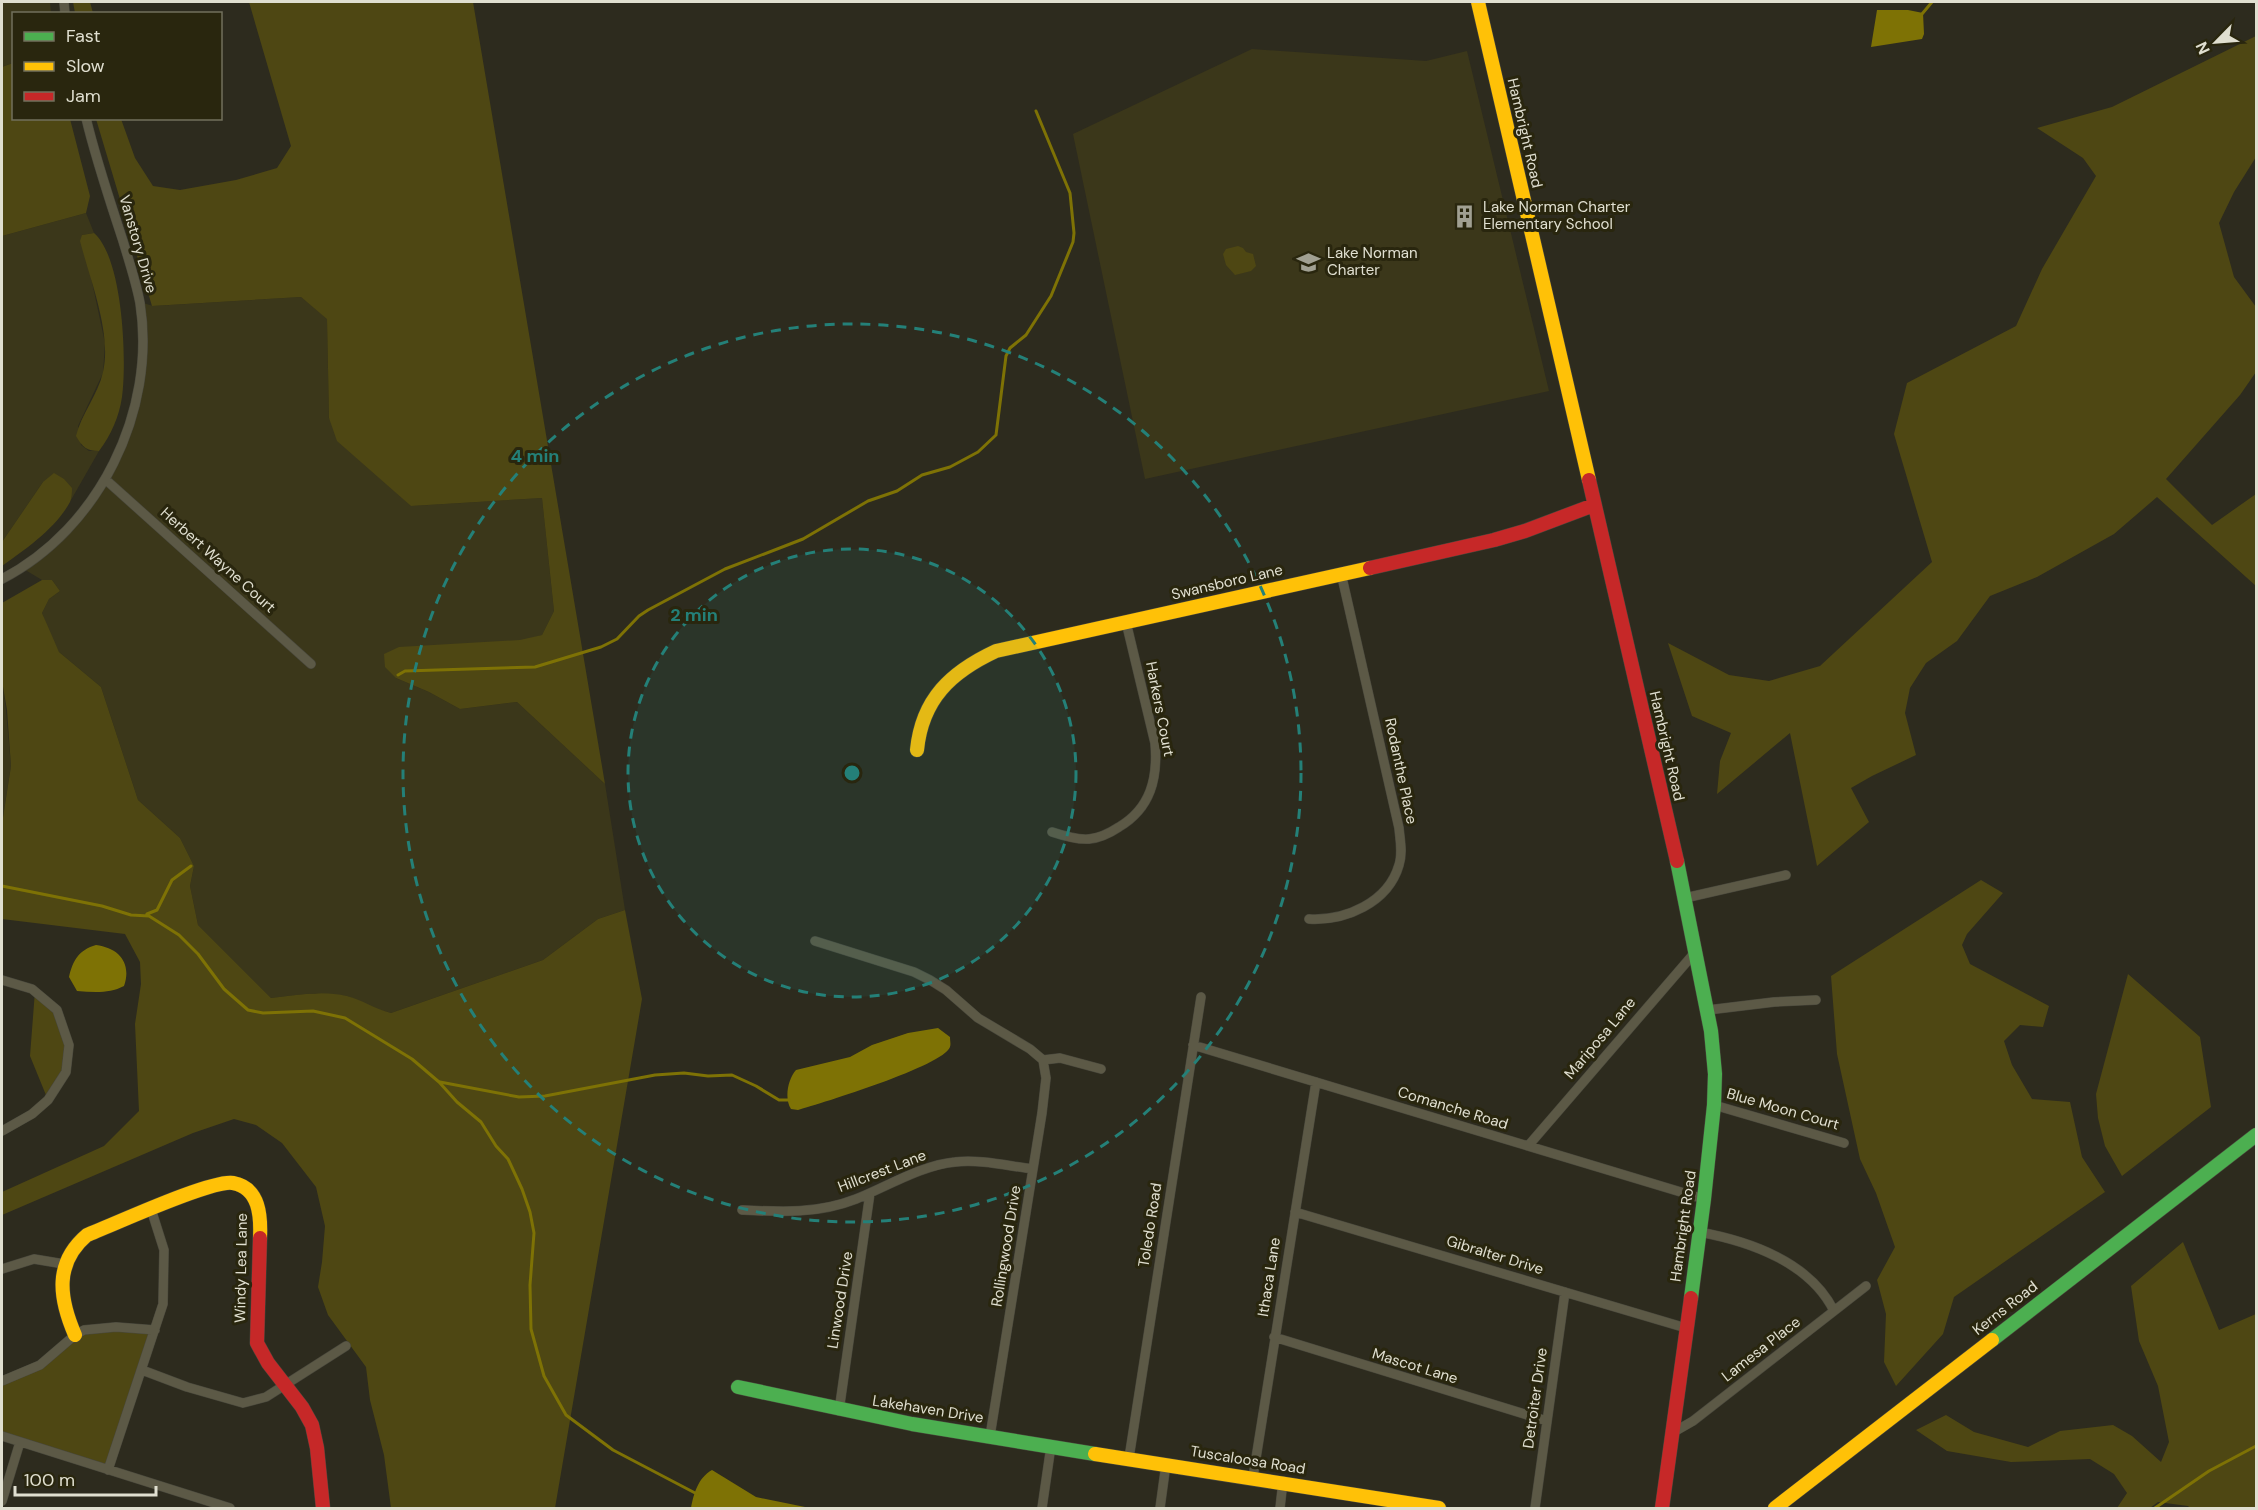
<svg xmlns="http://www.w3.org/2000/svg" width="2258" height="1510" viewBox="0 0 2258 1510" font-family="'DM Sans',sans-serif">
	<rect width="100%" height="100%" fill="#2d2b1e"/>
	<path fill="#3b371a" d="M2,2H50L51,13L14,14L13,63L2,67Z
		M1252,49L1426,61L1467,51L1549,391L1145,479L1073,134Z
		M86,213L94,233L82,235L105,343L103,373L78,426L81,445L89,451H99L71,500L72,488L43,482L2,542V236Z
		M301,297L327,318L329,418L411,506L542,498L554,611L542,635L396,678L429,692L460,709L517,702L605,784L625,910L598,919L543,960L391,1013L376,1009L347,996L315,993L271,998L198,925L190,886L194,866L180,838L138,800L101,687L59,652L52,639L42,613L49,599L60,591L52,580H42L22,568L49,547L105,479L139,394L140,302L153,306Z
		M2,681L6,710L11,766L2,824Z"/>
	<path fill="#4e4713" d="M73,2H90L93,13H75Z
		M249,2H473L605,784L517,702L460,709L429,692L396,678L385,667L384,654L399,647L520,640L542,635L554,611L542,498L411,506L337,441L329,418L327,319L301,297L152,306L96,119H121L135,158L153,186L180,190L236,180L277,168L291,146Z
		M2256,36V157L2234,192L2219,223L2234,277L2256,307V372L2240,395L2166,479L2212,525L2256,494V586L2157,497L2114,534L2037,577L1990,596L1957,641L1926,663L1910,688L1905,713L1916,755L1872,776L1851,788L1869,822L1817,866L1790,733L1717,794L1720,761L1731,733L1692,716L1668,643L1729,675L1769,681L1820,666L1932,562L1894,434L1907,383L2016,326L2042,269L2096,176L2083,158L2037,128L2112,107Z
		M13,63L14,118L70,119L90,196L86,213L2,236V67Z
		M94,233C123,258 127,360 122,397C119,417 111,435 99,451C87,451 82,447 76,436C81,414 98,395 103,372C112,333 90,280 80,241L82,235Z
		M1238,246L1243,248L1246,252L1253,254L1256,266L1251,271L1235,275L1226,265L1223,254L1226,249Z
		M54,473L64,479L72,488C72,492 72,498 70,502C56,528 26,549 2,566V542L43,482Z
		M42,580H52L60,591L49,599L42,613L59,652L101,687L138,800L180,838L194,866L190,886L198,925L271,998C296,995 322,990 347,996C362,1000 375,1009 391,1013L543,960L598,919L625,910L642,999L555,1508H391L384,1455L370,1400L366,1367L328,1315L318,1287L322,1262L325,1226L316,1187L282,1143L256,1125L234,1119L193,1133L2,1215V1192L104,1146L139,1111L135,1024L141,984L140,962L125,934L2,919V824L11,766L7,710L2,681V603Z
		M1981,880L2003,893L1967,934L1962,945L1970,964L2049,1006L2043,1027L2020,1025L2004,1041L2012,1065L2032,1099L2070,1102L2082,1157L2105,1192L1954,1297L1943,1334L1896,1386L1884,1362L1886,1314L1877,1280L1895,1247L1876,1193L1860,1159L1837,1054L1831,976Z
		M2128,974L2200,1037L2211,1107L2122,1176L2105,1146L2098,1118L2096,1094Z
		M35,991L57,1010L69,1045L66,1072L48,1100L30,1056Z
		M2183,1242L2219,1330L2256,1314V1508H2190L2188,1506L2158,1502L2150,1508H2117L2127,1493L2114,1474L2090,1459L2011,1462L1947,1451L1916,1430L1946,1415L1974,1432L2028,1447L2060,1431L2113,1425L2132,1436L2161,1462L2169,1442L2158,1386L2139,1341L2131,1286Z
		M84,1330H155L108,1470L2,1436V1381L33,1369Z"/>
	<path fill="#7e7205" d="M1877,10H1908L1923,13L1924,34L1922,39L1871,47Z
		M96,945C119,948 132,963 124,986C109,994 93,992 77,991L69,977C73,960 79,950 96,945Z
		M938,1028L950,1037C950,1041 951,1044 950,1047C943,1066 822,1103 798,1110L791,1109C784,1098 788,1079 796,1070L850,1057L872,1045L908,1033Z
		M712,1470L756,1497L810,1508H691C694,1493 698,1478 712,1470Z"/>
	<g fill="none" stroke-linecap="round" stroke-linejoin="round">
		<path stroke="#7e7205" stroke-width="3" d="M1922,14L1932,2
			M398,675L405,671L535,667L601,647L617,639L639,616L648,610L725,569L803,539L868,501L897,491L922,475L950,467L978,452L996,435L1006,356L1010,348L1026,335L1051,296L1073,242L1074,233L1070,193L1036,111
			M2,886L102,906L131,915L149,916L179,935L198,954L224,989L248,1010L263,1013L313,1011L345,1018L412,1059L439,1082L457,1102L481,1122L496,1146L508,1159L522,1189L530,1212L534,1233L530,1285L531,1329L544,1376L566,1415L613,1450L697,1494
			M147,914L157,910L172,880L191,866
			M440,1082L519,1097L545,1096L655,1075L684,1073L708,1076L732,1075L756,1086L779,1100H789
			M2155,1508L2209,1471L2256,1446"/>
		<defs>
			<path id="street" d="M64,2L65,14
				M105,479L311,664
				M2,579C99,529 157,411 140,303C136,282 129,261 123,241C110,201 96,160 86,118
				M1052,832C1064,836 1077,840 1089,839C1100,838 1110,833 1119,827C1151,808 1158,778 1155,743L1126,622
				M1685,898L1786,875
				M1309,919C1345,921 1388,903 1399,865C1403,853 1400,840 1399,828L1341,573
				M815,941L914,972L930,980L946,990L978,1018L1030,1049L1043,1060L1060,1058L1101,1069
				M2,980L32,989L57,1010L69,1045L66,1072L48,1100L32,1114L2,1131
				M1708,1010L1774,1002L1816,1000
				M1193,1045L1704,1199
				M1714,1105L1844,1143
				M1528,1146L1697,950
				M742,1210C781,1212 818,1214 856,1199C886,1187 922,1165 955,1162C980,1159 1008,1166 1033,1169
				M1295,1212L1686,1328
				M1699,1232C1749,1241 1810,1262 1834,1311
				M2,1269L34,1259L64,1264
				M1274,1337L1547,1421
				M142,1370L187,1387L243,1403L266,1397L346,1346
				M2,1381L40,1365L75,1335L84,1330L116,1327L155,1330
				M839,1411L870,1193
				M1672,1433L1693,1421L1866,1286
				M2,1436L230,1508
				M990,1436L1042,1113L1046,1078L1043,1060
				M1129,1458L1201,997
				M108,1470L163,1304L164,1250L151,1209
				M1253,1477L1316,1082
				M2,1501L20,1442
				M1042,1508L1051,1446
				M1160,1508L1166,1464
				M1280,1508L1283,1481
				M1535,1508L1565,1292"/>
			<path id="fast" d="M1677,861L1711,1031L1715,1074L1714,1105L1704,1199L1691,1298
				M1992,1340L2256,1135
				M738,1387L912,1424L1095,1454"/>
			<path id="slow" d="M1478,2L1589,480
				M917,750C922,699 951,672 996,651L1370,568
				M75,1335C59,1298 54,1263 87,1235C113,1225 212,1179 233,1183C260,1188 261,1217 260,1238
				M1095,1454L1439,1508
				M1775,1508L1992,1340"/>
			<path id="jam" d="M1589,480L1677,861
				M1370,568L1494,540L1525,531L1594,505
				M260,1238L257,1343L268,1363L302,1407L312,1425L317,1448L323,1508
				M1662,1508L1691,1298"/>
		</defs>
		<use href="#street" stroke="#48473c" stroke-width="10"/>
		<use href="#fast" stroke="#48473c" stroke-width="15"/>
		<use href="#slow" stroke="#48473c" stroke-width="15"/>
		<use href="#jam" stroke="#48473c" stroke-width="15"/>
		<use href="#street" stroke="#5c5946" stroke-width="9"/>
		<use href="#fast" stroke="#4caf50" stroke-width="14"/>
		<use href="#slow" stroke="#ffc107" stroke-width="14"/>
		<use href="#jam" stroke="#c62828" stroke-width="14"/>
	</g>
	<circle cx="852" cy="773" r="224" fill="#248078" fill-opacity=".12"/>
	<g fill="none" stroke="#248078" stroke-width="3" stroke-dasharray="10 8">
		<circle cx="852" cy="773" r="224"/>
		<circle cx="852" cy="773" r="449"/>
	</g>
	<defs>
		<symbol id="building-bare" viewBox="-9 -9 18 18"><path d="M-4-6H4V6H1V3H-1V6H-4ZM-2.5-4.3h1.7v1.8h-1.7ZM.8-4.3h1.7v1.8H.8ZM-2.5-1h1.7V.8h-1.7ZM.8-1h1.7V.8H.8Z" fill="#a1a092" stroke="#29260e" stroke-width="2.5" paint-order="stroke"/></symbol>
		<symbol id="school-bare" viewBox="-9 -9 18 18"><path d="M0-5L7-2L0 1L-7-2ZM-4 1L0 2.5L4 1V4Q0 6-4 4Z" fill="#a1a092" stroke="#29260e" stroke-width="2.5" paint-order="stroke"/></symbol>
	</defs>
	<g fill-rule="evenodd">
		<use href="#building-bare" x="1448" y="200" width="33" height="33"/>
		<use href="#school-bare" x="1292" y="246" width="33" height="33"/>
	</g>
	<g text-anchor="middle" stroke-width="6" stroke-linejoin="round" paint-order="stroke">
		<g font-size="15" fill="#e0dfd0" stroke="#29260e">
			<text transform="translate(1525 133) rotate(77)" y="5">Hambright Road</text>
			<text transform="translate(138 244) rotate(74)" y="5">Vanstory Drive</text>
			<text transform="translate(218 560) rotate(42)" y="5">Herbert Wayne Court</text>
			<text transform="translate(1227 582) rotate(-13)" y="5">Swansboro Lane</text>
			<text transform="translate(1160 709) rotate(79)" y="5">Harkers Court</text>
			<text transform="translate(1667 746) rotate(77)" y="5">Hambright Road</text>
			<text transform="translate(1401 771) rotate(78)" y="5">Rodanthe Place</text>
			<text transform="translate(1600 1038) rotate(-50)" y="5">Mariposa Lane</text>
			<text transform="translate(1453 1108) rotate(17)" y="5">Comanche Road</text>
			<text transform="translate(1783 1109) rotate(16)" y="5">Blue Moon Court</text>
			<text transform="translate(882 1171) rotate(-21)" y="5">Hillcrest Lane</text>
			<text transform="translate(1150 1225) rotate(-81)" y="5">Toledo Road</text>
			<text transform="translate(1683 1226) rotate(-82)" y="5">Hambright Road</text>
			<text transform="translate(1006 1246) rotate(-81)" y="5">Rollingwood Drive</text>
			<text transform="translate(1495 1255) rotate(17)" y="5">Gibralter Drive</text>
			<text transform="translate(241 1268) rotate(-89)" y="5">Windy Lea Lane</text>
			<text transform="translate(1269 1277) rotate(-81)" y="5">Ithaca Lane</text>
			<text transform="translate(840 1300) rotate(-81)" y="5">Linwood Drive</text>
			<text transform="translate(2005 1308) rotate(-38)" y="5">Kerns Road</text>
			<text transform="translate(1761 1349) rotate(-38)" y="5">Lamesa Place</text>
			<text transform="translate(1415 1366) rotate(17)" y="5">Mascot Lane</text>
			<text transform="translate(1535 1398) rotate(-82)" y="5">Detroiter Drive</text>
			<text transform="translate(928 1409) rotate(9)" y="5">Lakehaven Drive</text>
			<text transform="translate(1248 1460) rotate(9)" y="5">Tuscaloosa Road</text>
		</g>
		<g font-size="15" fill="#e0dfd0" stroke="#29260e" text-anchor="start">
			<text x="1483" y="212">Lake Norman Charter<tspan x="1483" dy="17">Elementary School</tspan></text>
			<text x="1327" y="258">Lake Norman<tspan x="1327" dy="17">Charter</tspan></text>
		</g>
	</g>
	<circle cx="852" cy="773" r="9" fill="#248078" stroke="#29260e" stroke-width="3"/>
	<g font-size="18" text-anchor="middle" font-weight="bold" fill="#248078" stroke="#29260e" stroke-width="6" stroke-linejoin="round" paint-order="stroke">
		<text x="535" y="462">4 min</text>
		<text x="694" y="621">2 min</text>
	</g>
	<rect width="2258" height="1510" fill="none" stroke="#e0dfd0" stroke-width="6"/>
	<rect x="12" y="12" width="210" height="108" fill="#29260e" stroke="#72705c" stroke-width="1.5"/>
	<rect x="24" y="32" width="30" height="9" fill="#4caf50" stroke="#72705c" stroke-width="1.5"/>
	<text x="66" y="42" font-size="18" fill="#e0dfd0">Fast</text>
	<rect x="24" y="62" width="30" height="9" fill="#ffc107" stroke="#72705c" stroke-width="1.5"/>
	<text x="66" y="72" font-size="18" fill="#e0dfd0">Slow</text>
	<rect x="24" y="92" width="30" height="9" fill="#c62828" stroke="#72705c" stroke-width="1.5"/>
	<text x="66" y="102" font-size="18" fill="#e0dfd0">Jam</text>
	<g transform="translate(2216 42) rotate(245)" stroke="#29260e" stroke-width="4.5" paint-order="stroke">
	<path d="M0-4.5L10 22L0 15L-10 22Z" fill="#e0dfd0"/>
	<text y="-9" font-size="16" font-weight="bold" text-anchor="middle" fill="#e0dfd0">N</text>
	</g>
	<path d="M15 1486v9h141v-9" fill="none" stroke="#e0dfd0" stroke-width="3"/>
	<text x="24" y="1486" font-size="18" fill="#e0dfd0" stroke="#29260e" stroke-width="4.5" paint-order="stroke">100 m</text>
</svg>
